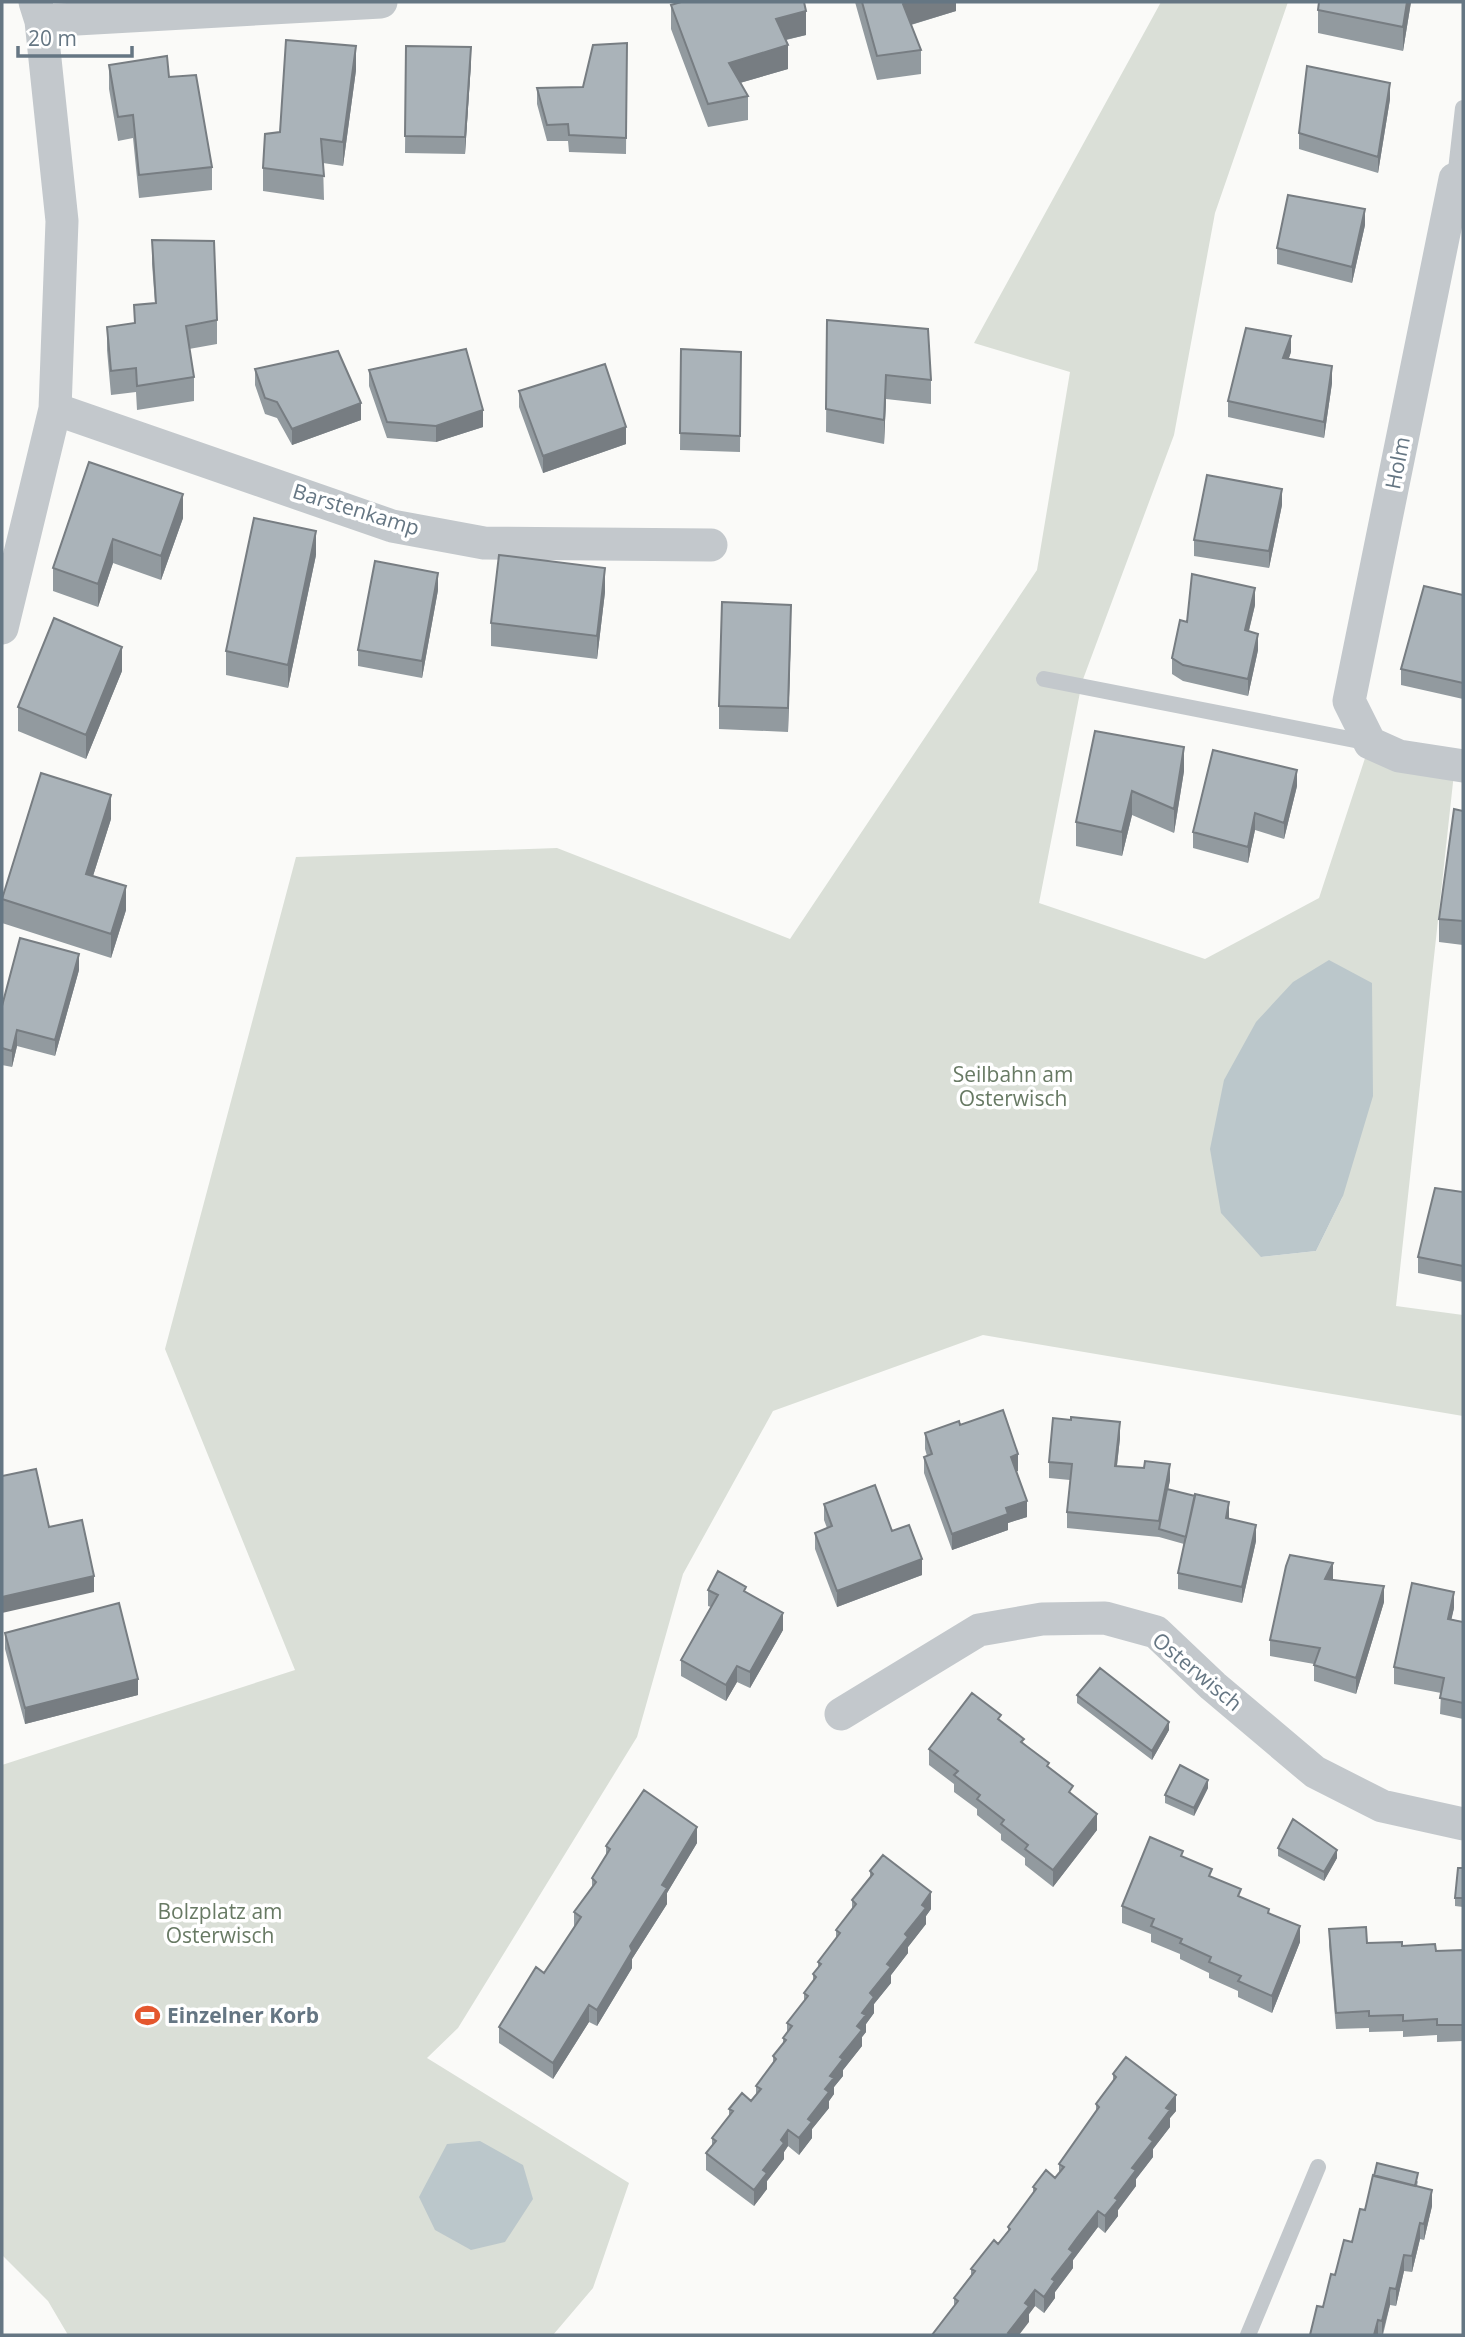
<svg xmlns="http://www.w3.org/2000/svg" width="1465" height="2337" viewBox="0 0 1465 2337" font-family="'Open Sans',sans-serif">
	<rect width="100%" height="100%" fill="#fafaf8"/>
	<path fill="#dadfd7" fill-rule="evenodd" d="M1161,2H1288L1215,213L1174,435L1082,682L1039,903L1205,959L1319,898L1370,743L1455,764L1396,1306L1463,1315V1416L983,1335L773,1411L683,1574L637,1737L458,2028L427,2058L629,2183L593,2288L553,2335H68L48,2301L2,2255V1765L295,1670L165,1349L296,857L557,848L790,939L1037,570L1070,372L974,343ZM1343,1196L1316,1251L1261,1257Z"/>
	<path fill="#bbc7cb" d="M1329,960L1372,983L1373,1096L1343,1196L1316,1251L1261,1257L1221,1213L1210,1149L1224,1080L1256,1022L1293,982Z
		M480,2141L523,2165L533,2199L505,2242L471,2250L435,2230L419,2197L447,2144Z"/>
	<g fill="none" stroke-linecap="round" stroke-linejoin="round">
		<path stroke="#c3c8cc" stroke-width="16" d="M1455,179L1463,108
			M1044,679L1370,743
			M1248,2335L1318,2167"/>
		<path stroke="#c3c8cc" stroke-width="33" d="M41,21L381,2
			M1463,176L1455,179L1349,701L1370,743L1399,756L1463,766
			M55,409L392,526L484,543L711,545
			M2,628L55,409L62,221L41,21L35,2
			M841,1714L979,1630L1042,1619L1105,1618L1156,1632L1213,1686L1315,1772L1382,1806L1463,1824"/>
	</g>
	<path fill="#929a9f" d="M855,2H956V11L911,25L921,50V74L877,80Z
		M1319,2H1411L1403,51L1318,33V10Z
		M671,5L806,35L786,40L788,69L740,83L748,96V120L708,127L671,29Z
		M627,43L626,154L569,152L568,141H547L537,104V88L583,87Z
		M406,46L471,63L465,154L405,153Z
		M109,65L169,77L212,167V190L139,198L133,138L118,141L109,89Z
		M356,70L343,166L323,163L324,200L263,191V168L280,132Z
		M1390,99L1378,173L1299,149V133Z
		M1365,225L1352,283L1277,264V248Z
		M152,240L217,320V344L189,349L194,377V401L137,410L136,392L111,395L107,350V327L134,323V305L155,303L152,264Z
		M827,320L931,380V404L886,399L884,444L826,432Z
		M681,349L741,352L740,452L680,450Z
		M1291,352L1289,358L1332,383L1324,438L1228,417V401Z
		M255,369L361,420L292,445L277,418L265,414L255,385Z
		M369,370L483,427L436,442L387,438L369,386Z
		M519,391L626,444L543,473L519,407Z
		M89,462L183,518L161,580L113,563L98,607L53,591V568Z
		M1282,505L1269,568L1194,556V540Z
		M316,555L288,688L226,675V651Z
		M438,590L422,678L358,666V650Z
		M605,592L597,659L491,646V623Z
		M1463,595V699L1401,685V669Z
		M1255,605L1249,631L1258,650L1248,696L1183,681L1172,674V658L1187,622Z
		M791,628L788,732L719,729V706Z
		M122,671L86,759L18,731V707Z
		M1184,747V771L1174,833L1132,815L1122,856L1076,846V822Z
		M1297,786L1284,839L1255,830L1248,863L1193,848V832Z
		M1463,811V945L1439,942V919Z
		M111,819L93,876L126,910L111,958L2,923V899Z
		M79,970L55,1056L17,1046L12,1067L2,1065V1006Z
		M1463,1192V1282L1418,1273V1257Z
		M960,1425L1018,1471H1016L1027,1517L1008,1523V1530L952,1550L924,1473V1457L927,1456L925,1449V1433Z
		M1120,1438L1117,1466L1170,1480L1168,1490L1229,1519L1256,1541L1242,1603L1178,1589V1573L1184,1544L1159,1537L1067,1528V1512L1070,1480L1049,1478V1462Z
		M824,1504L892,1531L922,1575L837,1607L815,1549V1533L827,1528L824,1520Z
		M1333,1579V1580L1384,1602L1356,1694L1314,1681V1664L1270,1656V1640Z
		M708,1590L746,1593L783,1630L750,1688L737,1682L726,1701L681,1676V1660L711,1607L708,1606Z
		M1454,1608L1451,1619L1463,1622V1719L1440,1714L1441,1693L1394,1684V1667Z
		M5,1633L138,1695L25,1724L5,1649Z
		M1077,1695L1169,1730L1152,1760L1077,1703Z
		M1001,1721L1049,1767L1073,1795L1097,1830L1053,1887L1025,1865V1858L1001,1840V1834L977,1815V1809L954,1792V1784L929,1765V1749Z
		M1208,1788L1194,1816L1165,1803V1795Z
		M697,1843L667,1893V1904L632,1959V1968L597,2026L589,2022L553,2079L499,2043V2027L544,1973L574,1928V1912L592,1888V1878L606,1856V1846Z
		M1278,1848L1337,1858L1324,1881L1278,1856Z
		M1183,1857L1241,1898L1269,1913L1300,1942L1272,2013L1238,1997V1991L1209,1978V1973L1180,1959V1954L1151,1942V1934L1122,1923V1906Z
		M1463,1868V1907L1455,1906V1898Z
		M870,1871L931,1909L926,1916V1924L908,1947V1953L891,1975V1983L874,2004V2013L866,2024V2032L862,2037V2046L843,2070V2076L834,2087V2094L829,2101V2108L812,2129V2138L799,2155L788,2146L784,2152V2159L767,2181V2189L754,2206L706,2170V2153L712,2146V2138L729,2116V2109L751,2101L756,2095V2086L773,2064V2056L783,2044V2038L787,2032V2023L804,2002V1993L813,1982V1974L818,1968V1962L836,1939V1930L852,1909V1900L870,1878Z
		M1329,1929L1367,1943L1402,1946L1436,1951L1463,1950V2041L1437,2042V2035L1403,2037V2031L1369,2032V2028L1336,2029L1329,1945Z
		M1113,2074L1176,2111L1170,2118V2127L1153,2149V2157L1136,2179V2186L1118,2210V2216L1105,2233L1098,2227L1073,2260V2268L1055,2292V2298L1044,2313L1035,2306L1029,2314V2322L954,2307V2298L971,2275V2269L998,2244L1008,2232V2227L1033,2193V2187L1055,2178L1059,2173V2164L1096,2111V2104L1113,2082Z
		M1418,2181L1417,2186L1432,2206L1424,2240L1420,2239L1412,2272L1404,2271L1396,2306L1390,2305L1383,2335H1310L1323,2307L1335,2275L1352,2242L1365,2210Z"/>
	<path fill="#777d82" d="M909,2H956V11L903,27V4Z
		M1407,2H1411L1403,51V27Z
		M806,11V35L776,42V19Z
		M788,45V69L729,86V63Z
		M356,46V70L343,166V142Z
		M471,47V63L465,154V137Z
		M1390,83V99L1378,173V157Z
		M1365,209V225L1352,283V267Z
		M1291,336V352L1283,374V358Z
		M1332,366V383L1324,438V422Z
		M886,375V399L884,444V420Z
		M361,403V420L292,445V429Z
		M483,410V427L436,442V426Z
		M626,427V444L543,473V456Z
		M1282,489V505L1269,568V551Z
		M183,494V518L161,580V556Z
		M316,531V555L288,688V665Z
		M113,539V563L98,607V584Z
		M605,568V592L597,659V636Z
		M438,573V590L422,678V661Z
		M1255,588V605L1245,646V630Z
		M791,605V628L788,732V708Z
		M1258,634V650L1248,696V679Z
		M122,647V671L86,759V735Z
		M1184,747V771L1174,833V809Z
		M1297,770V786L1284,839V823Z
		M1132,791V815L1122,856V832Z
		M111,795V819L86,898V874Z
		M1255,813V830L1248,863V847Z
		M126,886V910L111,958V934Z
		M79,954V970L55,1056V1040Z
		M17,1030V1046L12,1067V1051Z
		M1120,1422V1438L1115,1482V1466Z
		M1018,1454V1471L1011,1473V1457Z
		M1170,1464V1480L1160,1529H1159V1521Z
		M1027,1501V1517L1008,1523V1530L952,1550V1534L1006,1508Z
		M1229,1502V1518H1226Z
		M1256,1525V1541L1242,1603V1587Z
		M922,1559V1575L837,1607V1591Z
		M1333,1563V1579L1325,1596V1579Z
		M94,1576V1592L2,1613V1597Z
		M1384,1586V1602L1356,1694V1678Z
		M1454,1592V1608L1448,1635V1619Z
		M783,1613V1630L750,1688V1672Z
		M737,1666V1682L726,1701V1685Z
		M138,1679V1695L25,1724V1708Z
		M1169,1722V1730L1152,1760V1751Z
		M1208,1780V1788L1194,1816V1808Z
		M1097,1814V1830L1053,1887V1870Z
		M697,1827V1843L667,1893V1904L632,1959V1968L597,2026V2010L662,1885Z
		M1337,1850V1858L1324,1881V1872Z
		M931,1892V1909L926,1916V1924L908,1947V1953L891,1975V1983L874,2004V2013L866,2024V2032L862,2037V2046L843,2070V2076L834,2087V2094L829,2101V2108L812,2129V2138L799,2155V2138L808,2119L825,2089L830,2076L857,2026L870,1993L922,1905Z
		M1300,1926V1942L1272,2013V1996Z
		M589,2005V2022L553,2079V2063Z
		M1176,2095V2111L1170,2118V2127L1153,2149V2157L1136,2179V2186L1118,2210V2216L1105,2233V2216L1115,2198L1166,2108Z
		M788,2130V2146L784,2152V2159L767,2181V2189L754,2206V2190L763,2170L781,2140Z
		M1432,2190V2206L1424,2240V2224Z
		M1098,2211V2227L1073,2260V2268L1055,2292V2298L1044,2313V2297L1052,2279L1069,2249Z
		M1420,2223V2239L1412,2272V2256Z
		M1404,2255V2271L1396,2306V2289Z
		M1390,2288V2305L1382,2335V2321Z
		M1035,2290V2306L1029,2314V2322L1019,2335H1008V2333L1025,2303Z
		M1378,2320V2335H1374Z"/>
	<path fill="#aab3b9" stroke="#777d82" stroke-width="2" d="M681,2H804L806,11L776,19L788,45L729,63L748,96L708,104L671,5Z
		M862,2H909L903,4L921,50L877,56Z
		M1319,2H1407L1403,27L1318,10Z
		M286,40L356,46L343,142L321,139L324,176L263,168L265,134L280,132Z
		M627,43L626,138L569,135L568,124L547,125L537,88L583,87L593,45Z
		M406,46L471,47L465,137L405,136Z
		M167,56L169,77L196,75L212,167L139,175L133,115L118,117L109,65Z
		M1307,66L1390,83L1378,157L1299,133Z
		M1288,195L1365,209L1352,267L1277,248Z
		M152,240L214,241L217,320L186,326L194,377L137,386L136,368L111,371L107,327L135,323L134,305L156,303Z
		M827,320L928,329L931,380L886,375L884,420L826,409Z
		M1246,328L1291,336L1283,358L1332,366L1324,422L1228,401Z
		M466,349L483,410L436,426L387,422L369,370Z
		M681,349L741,352L740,436L680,433Z
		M338,351L361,403L292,429L277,402L265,398L255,369Z
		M605,364L626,427L543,456L519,391Z
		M89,462L183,494L161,556L113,539L98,584L53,568Z
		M1207,475L1282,489L1269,551L1194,540Z
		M254,518L316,531L288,665L226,651Z
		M499,555L605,568L597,636L491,623Z
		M375,561L438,573L422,661L358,650Z
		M1192,574L1255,588L1245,630L1258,634L1248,679L1183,665L1172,658L1180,620L1187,622Z
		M1424,586L1463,595V683L1401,669Z
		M722,602L791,605L788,708L719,706Z
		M54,618L122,647L86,735L18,707Z
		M1095,731L1184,747L1174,809L1132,791L1122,832L1076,822Z
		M1213,750L1297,770L1284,823L1255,813L1248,847L1193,832Z
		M41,773L111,795L86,874L126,886L111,934L2,899Z
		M1454,809L1463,811V921L1439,919Z
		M20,938L79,954L55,1040L17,1030L12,1051L2,1048V1006Z
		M1435,1188L1463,1192V1266L1418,1257Z
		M1003,1410L1018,1454L1011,1457L1027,1501L1006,1508L1008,1514L952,1534L924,1457L932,1454L925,1433L959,1421L960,1425Z
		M1071,1417L1120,1422L1115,1466L1144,1468L1145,1461L1170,1464L1159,1521L1067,1512L1072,1464L1049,1462L1053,1418L1071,1420Z
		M36,1469L49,1527L82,1520L94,1576L2,1597V1476Z
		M875,1485L892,1531L909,1525L922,1559L837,1591L815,1533L832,1526L824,1504Z
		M1167,1489L1195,1496L1186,1537L1159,1529Z
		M1195,1494L1229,1502L1226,1518L1256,1525L1242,1587L1178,1573Z
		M1290,1555L1333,1563L1325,1579L1384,1586L1356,1678L1314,1665L1320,1648L1270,1640L1286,1566Z
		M718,1571L746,1587L744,1591L783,1613L750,1672L737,1666L726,1685L681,1660L718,1595L708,1590Z
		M1412,1583L1454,1592L1448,1619L1463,1622V1703L1440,1698L1444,1678L1394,1667Z
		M119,1603L138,1679L25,1708L5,1633Z
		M1100,1668L1169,1722L1152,1751L1077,1695Z
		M972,1693L1001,1715L998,1719L1024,1739L1021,1742L1049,1763L1047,1766L1073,1786L1069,1792L1097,1814L1053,1870L1025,1849L1028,1845L1001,1824L1004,1820L977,1799L980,1795L954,1775L958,1771L929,1749Z
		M1180,1765L1208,1780L1194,1808L1165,1795Z
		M644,1790L697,1827L662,1885L667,1888L630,1946L632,1951L597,2010L589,2005L553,2063L499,2027L536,1967L544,1973L581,1917L574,1912L596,1882L592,1878L610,1849L606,1846Z
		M1293,1819L1337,1850L1324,1872L1278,1848Z
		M1150,1837L1183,1851L1181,1856L1212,1869L1209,1876L1241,1889L1238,1896L1269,1909L1268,1913L1300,1926L1272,1996L1238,1981L1241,1976L1209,1962L1211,1957L1180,1943L1182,1939L1151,1926L1154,1919L1122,1906Z
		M883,1855L931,1892L922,1905L926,1908L905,1934L908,1937L887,1964L891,1967L870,1993L874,1997L862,2013L866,2015L857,2026L862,2030L840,2057L843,2059L830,2076L834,2078L825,2089L829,2092L808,2119L812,2122L799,2138L788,2130L781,2140L784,2143L763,2170L767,2173L754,2190L706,2153L716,2141L712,2138L733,2111L729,2109L742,2093L751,2101L761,2089L756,2086L776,2059L773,2056L786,2040L783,2038L792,2026L787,2023L808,1996L804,1993L816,1977L813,1974L821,1964L818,1962L840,1933L836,1930L856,1904L852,1900L873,1874L870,1871Z
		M1458,1868H1463V1898H1455Z
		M1366,1927L1367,1943L1402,1942V1946L1435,1944L1436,1951L1463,1950V2025H1437V2019L1403,2021V2015L1369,2016V2011L1336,2013L1329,1929Z
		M1126,2057L1176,2095L1166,2108L1170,2110L1149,2138L1153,2141L1132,2168L1136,2170L1115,2198L1118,2200L1105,2216L1098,2211L1077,2238L1069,2249L1073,2252L1052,2279L1055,2281L1044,2297L1035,2290L1025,2303L1029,2306L1008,2333L1012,2335H932L958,2301L954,2298L975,2271L971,2269L994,2240L998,2244L1010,2229L1008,2227L1036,2189L1033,2187L1046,2170L1055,2178L1064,2167L1059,2164L1099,2107L1096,2104L1116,2077L1113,2074Z
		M1377,2163L1418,2173L1415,2186L1374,2176Z
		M1373,2175L1432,2190L1424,2224L1420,2223L1412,2256L1404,2255L1396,2289L1390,2288L1382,2321L1378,2320L1374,2335H1310L1317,2306L1323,2307L1331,2274L1335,2275L1344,2240L1352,2242L1360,2209L1365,2210Z"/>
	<defs>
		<symbol id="stadium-bare" viewBox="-9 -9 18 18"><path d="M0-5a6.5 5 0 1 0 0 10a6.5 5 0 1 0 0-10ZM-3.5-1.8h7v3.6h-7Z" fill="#e4572e" stroke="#fff" stroke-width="2.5" paint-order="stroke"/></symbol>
	</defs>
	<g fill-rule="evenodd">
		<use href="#stadium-bare" x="130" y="1998" width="35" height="35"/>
	</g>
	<g text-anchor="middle" stroke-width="7" stroke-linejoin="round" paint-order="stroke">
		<g font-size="21" fill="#657683" stroke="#fff">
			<text transform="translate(1398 463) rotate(-79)" y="7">Holm</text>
			<text transform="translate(356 510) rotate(17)" y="7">Barstenkamp</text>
			<text transform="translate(1197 1672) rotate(40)" y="7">Osterwisch</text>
		</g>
		<g font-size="21" fill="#687a64" stroke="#fff">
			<text x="1013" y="1082">Seilbahn am<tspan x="1013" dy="24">Osterwisch</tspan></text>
			<text x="220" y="1919">Bolzplatz am<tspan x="220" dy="24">Osterwisch</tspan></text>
		</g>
		<g font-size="21" font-weight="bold" fill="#657683" stroke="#fff" text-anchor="start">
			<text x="167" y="2023">Einzelner Korb</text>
		</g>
	</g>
	<rect width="1465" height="2337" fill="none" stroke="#657683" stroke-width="7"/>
	<path d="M18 46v10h114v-10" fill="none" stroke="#657683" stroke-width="3.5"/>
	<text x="28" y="46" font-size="21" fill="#657683" stroke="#ffffff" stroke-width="5" paint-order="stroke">20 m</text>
</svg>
